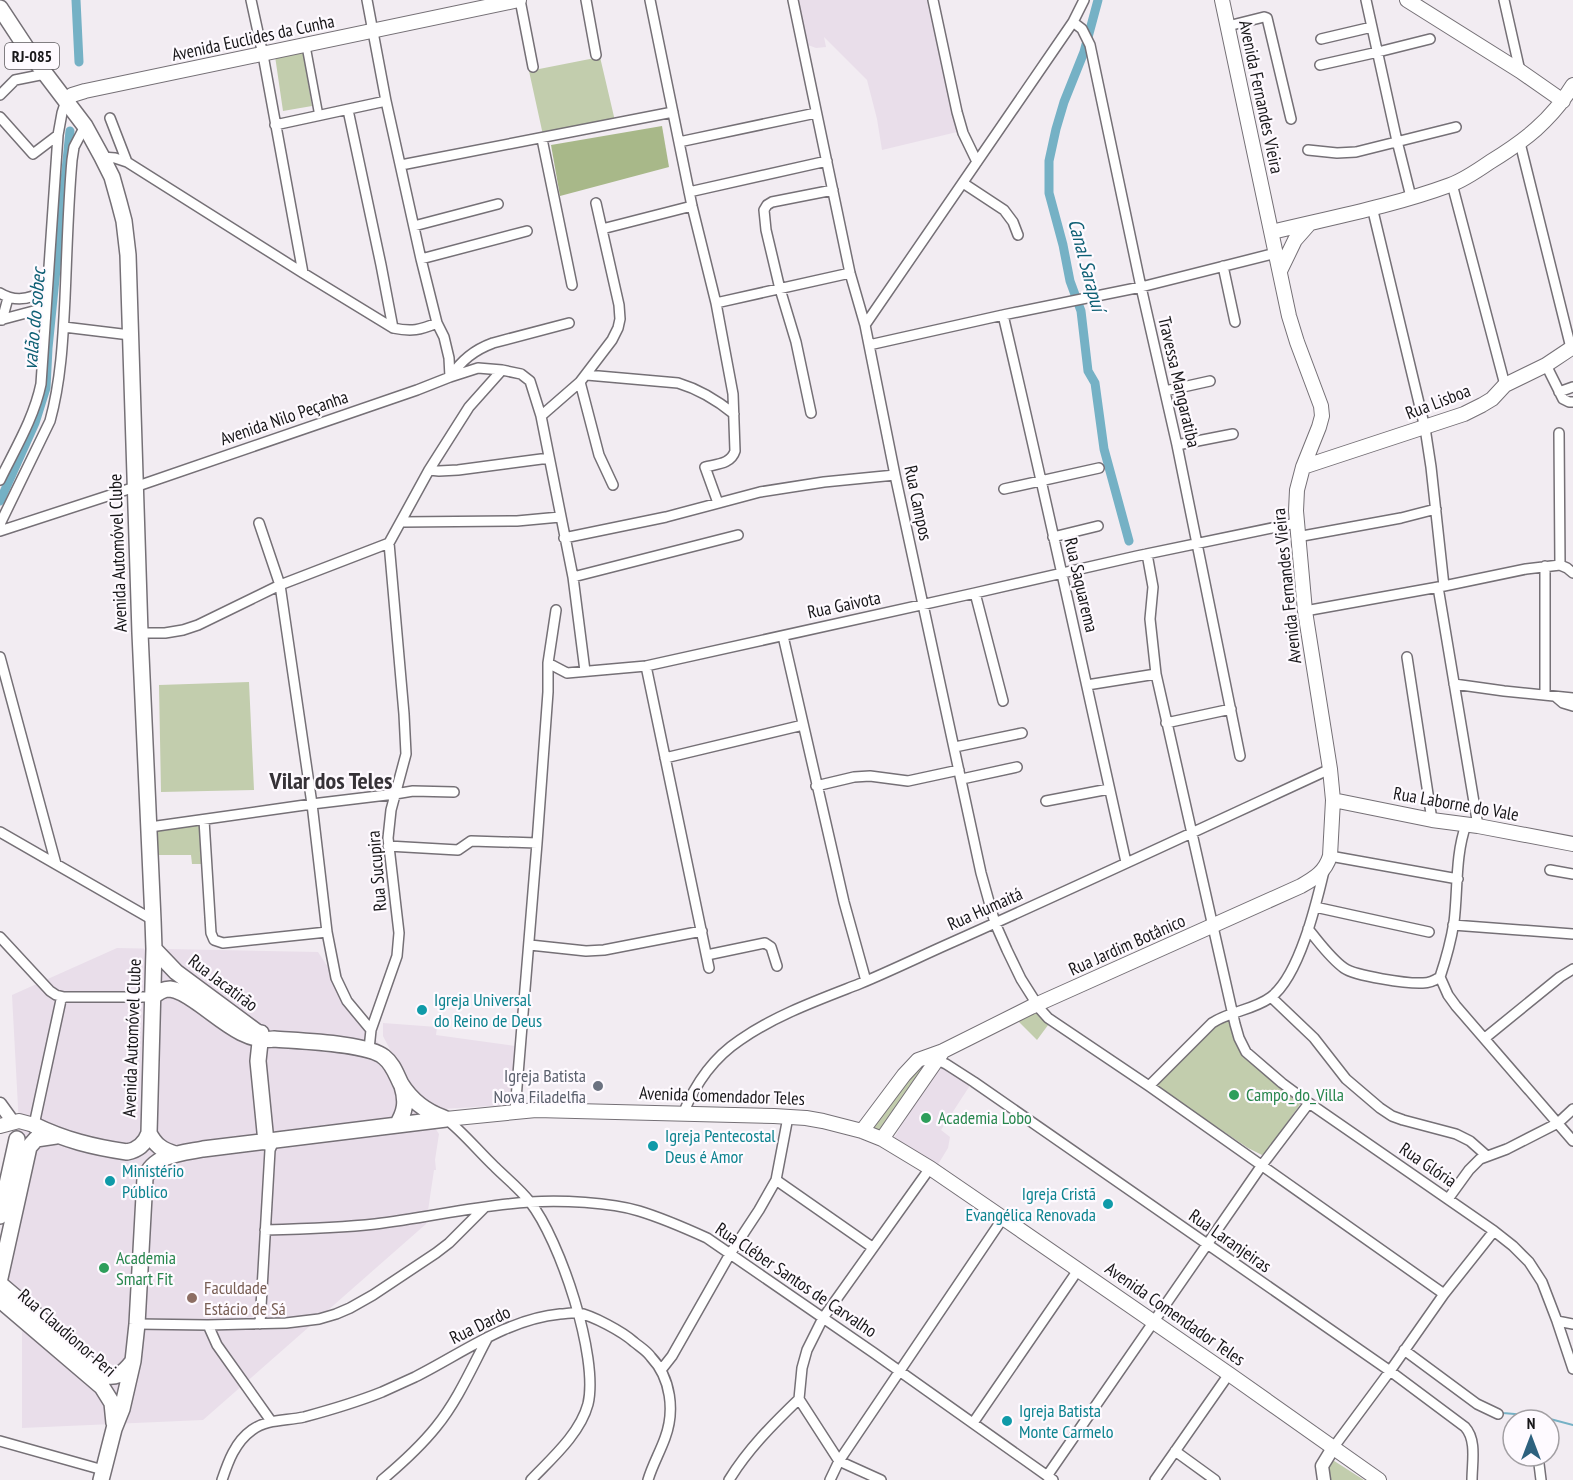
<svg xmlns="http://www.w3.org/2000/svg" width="1573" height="1480" viewBox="0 0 1573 1480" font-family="'PT Sans Narrow',sans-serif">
	<rect width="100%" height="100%" fill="#f2ecf2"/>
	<path fill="#e9deea" d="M797,0H929L957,132L882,150L877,119L867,80L824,37L826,47L816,48L808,45Z
		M117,948L318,952L402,1079L399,1067L383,1036V1023L437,1027L436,1035L515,1046L511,1088L505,1105L443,1109L433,1105L409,1088L439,1134L435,1160L436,1170H434L426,1224L203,1420L22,1428V1295L5,1280L22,1182L12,995Z
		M940,1066H943L969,1084V1087L941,1130L950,1137L948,1148L937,1166L893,1140L934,1070Z"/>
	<path fill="#c2cdad" d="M303,52L312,106L283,111L275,56Z
		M600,57L615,121L543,135L529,71Z
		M249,682L254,790L161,792L159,685Z
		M201,824V864H192L191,855H154L156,830Z
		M1031,1007L1048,1012L1054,1017L1037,1040L1014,1017Z
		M1227,1021L1232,1024L1245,1047L1301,1101V1103L1267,1151L1262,1155L1248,1148L1162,1090L1156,1084C1172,1067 1206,1027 1227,1021Z
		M927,1063L882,1137L869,1125L916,1067Z
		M1328,1457L1364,1480H1326Z"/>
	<path fill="#a8b889" d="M662,126L669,167L560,196L551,145Z"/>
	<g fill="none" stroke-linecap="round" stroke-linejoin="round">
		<path stroke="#75b1c5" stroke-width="2" d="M1500,1412L1503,1413L1539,1416L1573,1425"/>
		<path stroke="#75b1c5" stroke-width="9" d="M76,0L79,62
			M1098,0L1084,52L1064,102L1056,129L1049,161V193L1063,245L1070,281L1081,311L1088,371L1095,383L1104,449L1129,541
			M0,501L35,423L46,388L48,348L70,131"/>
		<defs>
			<path id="pedestrian" d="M306,46L319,116"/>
			<path id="minor" d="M251,0L263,55L303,273
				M367,0L386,101L421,259L437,323L444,337L449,358L450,377
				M520,0L533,67
				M586,0L596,55
				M650,0L692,206L716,303L733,394L735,451C731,464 717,464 705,467L718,503
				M793,0L850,273L865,325L895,475L981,873L995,923L1007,950L1021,979L1040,1009L1048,1018L1149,1086L1444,1294
				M933,0L957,112L963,133L977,162
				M1366,0L1397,141L1411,197
				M1504,0L1520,71
				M1073,22L1082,29L1090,45L1141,287L1177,445L1240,756
				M1228,26L1264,17L1267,18L1291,119
				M1321,39L1372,27
				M1320,65L1378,52L1430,39
				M0,95L15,80L45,74
				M348,110L381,265L393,328
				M0,117L33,154L58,135
				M110,118L127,162
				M275,125L386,101
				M542,139L572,285
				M679,142L816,113
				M1520,143L1571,348
				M1308,150L1337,153L1356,152L1456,127
				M102,157L115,158L127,162L303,273L393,328C412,332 420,330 437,323
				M401,165L673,112
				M963,183L1004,210L1013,222L1018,235
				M1452,184L1505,385
				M689,192L827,161
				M1372,207L1425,428L1431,467L1444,586
				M414,226L498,204
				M602,229L692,206
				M421,259L527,231
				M1223,266L1235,322
				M0,293C16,303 32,299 47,289
				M716,303L850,273
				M1003,315C1046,497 1085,680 1126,862
				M0,320L45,308
				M2,320L8,298
				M865,325L1073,22L1084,0
				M64,327L130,335
				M869,345L1003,315L1141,287L1276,253
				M1546,365L1563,399L1569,402H1573
				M587,375L678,383C698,389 718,401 734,414
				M450,377C462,360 474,350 493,343L569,323
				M580,382L599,455L613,485
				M1165,391L1210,381
				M1559,392L1573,387
				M811,413L796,342L780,289L766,230L764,210L767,205L772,202L833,190
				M541,416L580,382L612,340L618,328L620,319L619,305L596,203
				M1559,433L1560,565
				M1177,445L1233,434
				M429,470L439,471L458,470L549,458
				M0,480C15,449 34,418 41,384L58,135L62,113L66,101
				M1004,489L1099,468
				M402,522L517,521L560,517
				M259,523L280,585L312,804L327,932L336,978L347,1001L371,1030
				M0,524L50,421C61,381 63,339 65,298C67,252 68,206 72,160L74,147L85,126
				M0,531L135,487L417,390L450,377L478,368L502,370L521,374L530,381L541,416L573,577L585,671
				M1053,537L1098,526
				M1297,537L1401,518L1436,509
				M564,538L666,517L760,492L824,482L895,475
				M1147,554L1153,587L1150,619L1156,674L1235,1024L1239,1038L1246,1052L1282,1083L1309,1103L1494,1231L1513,1246L1529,1262L1542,1282L1557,1321L1573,1369
				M1545,566V695
				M573,577L738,535
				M1438,587L1478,826
				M975,593L1003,701
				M1305,611L1444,586L1526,569L1560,565L1567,568L1573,573
				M140,633H165L183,630L198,625L280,585L389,543L429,470L469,407L502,370
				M783,636L844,902L866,981
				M0,657L56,864
				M1407,657L1432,820
				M548,663L567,673L646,666L975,593L1137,556L1296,523
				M646,666L709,968
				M1454,684L1504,691L1573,698
				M1087,685L1156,674
				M1556,697L1563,703L1573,706
				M1166,723L1231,709
				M955,747L1022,733
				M665,758L803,725
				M962,779L1017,767
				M816,786L854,777L870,776L908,781L959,770
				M1046,801L1109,789
				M204,820L211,933L214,940L223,943L327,932
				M1466,825C1455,855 1458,891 1454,922C1451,941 1446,959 1440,977L1448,995L1456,1006L1573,1141
				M150,827L312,804L395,794L413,791L454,792
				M0,832L153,920
				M388,846L458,850L471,841L537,843
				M1330,856L1458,879
				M1550,870L1573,874
				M1315,907L1429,932
				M1453,925L1573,934
				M1308,929C1319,942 1330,958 1344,968C1355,976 1408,984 1423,983C1430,983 1434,981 1440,977
				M0,937L50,991L56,995L64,997H153
				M530,945L586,951L604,950L702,931
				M707,955L765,943L771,947L777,966
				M1271,997L1314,1038L1346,1079L1380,1108L1392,1116L1403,1120L1456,1134L1470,1141L1487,1156
				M1485,1038L1560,977L1573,969
				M369,1049L371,1030L397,956L399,933L388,838L391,810L406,754L404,714L389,543
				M933,1058L946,1064L974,1082L1390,1371L1465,1427C1477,1440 1472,1463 1472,1480
				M1149,1086L1212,1023C1230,1011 1254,1010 1271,997C1299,976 1316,905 1324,871
				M515,1111L537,843L548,692V663L556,610
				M683,1114C695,1084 713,1058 740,1040C776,1015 818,1000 859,984C888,972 917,958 946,945C1074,888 1202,828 1330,769
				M446,1119C464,1133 478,1151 495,1167C506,1178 520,1189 530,1202C560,1240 599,1357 588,1404C580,1434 551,1459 531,1480
				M34,1125L61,1000L64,997
				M776,1180L872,1247
				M1448,1199L1469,1170L1480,1159L1507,1149L1558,1123L1573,1109
				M265,1230C302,1229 339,1228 375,1224C427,1218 478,1205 530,1202C560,1200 610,1202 639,1211C662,1218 685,1228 707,1238L874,1353L1053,1480
				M1557,1321L1573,1324
				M137,1324L208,1325L286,1323L319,1319L336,1314L350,1308L373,1295L436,1253L449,1243L485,1207
				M260,1324L270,1150L274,1141
				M208,1325L217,1345L271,1421
				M1404,1350L1477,1404L1498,1414
				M661,1370L672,1356L730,1254L759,1210L776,1180L788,1117
				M973,1423L1078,1270
				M0,1441L103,1470
				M1333,1448L1390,1371L1444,1294L1494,1231
				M1175,1451L1215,1480
				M1538,1456L1541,1480
				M1047,1476L1262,1165L1309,1103
				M222,1480C228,1462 235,1442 252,1430C267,1419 286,1421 304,1417C330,1410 357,1402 382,1392C393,1387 404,1382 415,1377C461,1354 507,1319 560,1314C566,1314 572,1312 578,1313C592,1315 623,1332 634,1342C640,1347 647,1351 651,1357C671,1378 675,1411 665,1438C660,1452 652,1466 648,1480
				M382,1480C401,1464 420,1447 436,1427C458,1400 472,1367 488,1337
				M729,1480C748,1449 773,1424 799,1399
				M830,1480L839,1461L1003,1218
				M881,1480L839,1461L799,1399L802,1368L807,1350L823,1318L930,1168
				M1155,1480L1229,1374"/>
			<path id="tertiary" d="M0,1104L13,1122
				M1324,1480L1322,1466L1333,1448"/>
			<path id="secondary" d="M1407,0L1520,71L1563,101
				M66,101L72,95L85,91L519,0
				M1272,232C1330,218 1393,206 1450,185C1464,180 1477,171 1490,162C1524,141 1551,121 1573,85
				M1280,271L1295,240L1310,223
				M1303,467L1464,414L1482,405L1492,399L1505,385L1546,365L1573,347
				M1333,800L1432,820L1478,826L1573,844
				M446,1119L536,1110L774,1116L806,1118L823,1121L862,1131L882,1139L930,1168L1003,1218L1229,1374L1379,1480
				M0,1126L19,1121L34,1125
				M862,1131L904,1075L918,1060L943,1051L1031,1007L1301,886C1315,878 1325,872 1330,856L1333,800L1330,769L1305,611L1296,511L1297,490L1303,467L1319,427L1322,416L1321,406L1297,342L1289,316L1222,0
				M882,1139L943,1051"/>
			<path id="primary" d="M0,8L31,55L85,126L102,157L112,177L119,202L124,221L128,255L140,633L153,920L154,949L149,1133C155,1145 162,1150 175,1154
				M154,949L176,972L257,1032
				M153,997C158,992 163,989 170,989C179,990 188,996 195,1001C218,1016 245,1044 274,1039C298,1041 368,1043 384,1057C393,1064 396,1074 401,1084C411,1100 427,1112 444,1118
				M261,1033L258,1061L266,1142
				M34,1125C65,1140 93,1147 127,1152C138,1150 145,1144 149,1133
				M397,1125C405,1112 407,1102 402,1086
				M0,1216L17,1139
				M0,1278L29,1147L36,1139L56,1136
				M0,1284L33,1312L98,1373C115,1381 123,1374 133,1361
				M0,1300L102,1387L112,1403L114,1423
				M101,1480L114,1429L122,1409L133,1361L137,1324L145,1178C154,1154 182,1153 203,1149L446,1119"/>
		</defs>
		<use href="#pedestrian" stroke="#757076" stroke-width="10"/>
		<use href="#minor" stroke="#757076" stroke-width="12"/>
		<use href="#tertiary" stroke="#757076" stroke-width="15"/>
		<use href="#secondary" stroke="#757076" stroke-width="16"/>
		<use href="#primary" stroke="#757076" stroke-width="18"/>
		<use href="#pedestrian" stroke="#fff" stroke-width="7"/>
		<use href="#minor" stroke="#fff" stroke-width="9"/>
		<use href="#tertiary" stroke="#fff" stroke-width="12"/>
		<use href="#secondary" stroke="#fff" stroke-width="14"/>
		<use href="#primary" stroke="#fff" stroke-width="15"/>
	</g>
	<g fill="#0f9aa8" stroke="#fefaff" stroke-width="2">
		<circle cx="422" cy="1010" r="6"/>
		<circle cx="653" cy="1146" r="6"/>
		<circle cx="110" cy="1181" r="6"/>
		<circle cx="1108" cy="1204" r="6"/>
		<circle cx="1007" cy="1421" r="6"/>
	</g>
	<circle fill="#6b7280" stroke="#fefaff" stroke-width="2" cx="598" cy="1086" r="6"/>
	<g fill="#2e9e5b" stroke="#fefaff" stroke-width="2">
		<circle cx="1234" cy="1095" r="6"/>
		<circle cx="926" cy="1118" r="6"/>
		<circle cx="104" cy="1268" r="6"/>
	</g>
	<circle fill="#8d6e63" stroke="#fefaff" stroke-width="2" cx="192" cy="1298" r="6"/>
	<g text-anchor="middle" stroke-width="4.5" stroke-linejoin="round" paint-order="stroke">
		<rect fill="#fefaff" stroke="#5c5a5d" stroke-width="1.5" x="5" y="43" width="54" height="26" rx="4.5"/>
		<g font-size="16" font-weight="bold" fill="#171618">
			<text x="32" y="62">RJ-085</text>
		</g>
		<g font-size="18" fill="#171618" stroke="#fefaff">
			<text transform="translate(253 38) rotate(-12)" y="6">Avenida Euclides da Cunha</text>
			<text transform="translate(1261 97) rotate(78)" y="6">Avenida Fernandes Vieira</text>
			<text transform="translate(1179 382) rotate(77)" y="6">Travessa Mangaratiba</text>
			<text transform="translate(1438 402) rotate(-21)" y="6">Rua Lisboa</text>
			<text transform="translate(284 418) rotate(-19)" y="6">Avenida Nilo Peçanha</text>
			<text transform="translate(918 503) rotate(78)" y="6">Rua Campos</text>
			<text transform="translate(118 553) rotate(-92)" y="6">Avenida Automóvel Clube</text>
			<text transform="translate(1081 585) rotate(77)" y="6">Rua Saquarema</text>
			<text transform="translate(1287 586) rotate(-96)" y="6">Avenida Fernandes Vieira</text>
			<text transform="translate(844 605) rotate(-12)" y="6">Rua Gaivota</text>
			<text transform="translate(1456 804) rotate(10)" y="6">Rua Laborne do Vale</text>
			<text transform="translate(377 871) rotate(-95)" y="6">Rua Sucupira</text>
			<text transform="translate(985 909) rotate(-24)" y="6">Rua Humaitá</text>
			<text transform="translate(1127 945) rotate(-24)" y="6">Rua Jardim Botânico</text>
			<text transform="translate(223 983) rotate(37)" y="6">Rua Jacatirão</text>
			<text transform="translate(132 1038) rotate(-88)" y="6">Avenida Automóvel Clube</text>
			<text transform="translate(722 1096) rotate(2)" y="6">Avenida Comendador Teles</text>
			<text transform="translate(1428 1165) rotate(34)" y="6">Rua Glória</text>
			<text transform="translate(1230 1241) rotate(35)" y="6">Rua Laranjeiras</text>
			<text transform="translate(796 1280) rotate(34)" y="6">Rua Cléber Santos de Carvalho</text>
			<text transform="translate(1175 1314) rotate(35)" y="6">Avenida Comendador Teles</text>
			<text transform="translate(480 1325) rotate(-26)" y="6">Rua Dardo</text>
			<text transform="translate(67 1333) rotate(41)" y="6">Rua Claudionor Peri</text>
		</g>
		<g font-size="18" fill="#0d838f" stroke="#fefaff" text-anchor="start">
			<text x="434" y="1006">Igreja Universal<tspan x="434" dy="21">do Reino de Deus</tspan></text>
			<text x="665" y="1142">Igreja Pentecostal<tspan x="665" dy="21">Deus é Amor</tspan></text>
			<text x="122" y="1177">Ministério<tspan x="122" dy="21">Público</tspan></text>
			<text x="1096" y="1200" text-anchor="end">Igreja Cristã<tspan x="1096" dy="21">Evangélica Renovada</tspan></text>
			<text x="1019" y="1417">Igreja Batista<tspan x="1019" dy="21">Monte Carmelo</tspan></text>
		</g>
		<g font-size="18" fill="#5b616d" stroke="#fefaff" text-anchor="end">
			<text x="586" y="1082">Igreja Batista<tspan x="586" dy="21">Nova Filadelfia</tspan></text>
		</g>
		<g font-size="18" fill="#27864d" stroke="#fefaff" text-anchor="start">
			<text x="1246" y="1101">Campo_do_Villa</text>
			<text x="938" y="1124">Academia Lobo</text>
			<text x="116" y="1264">Academia<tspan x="116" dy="21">Smart Fit</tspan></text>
		</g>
		<g font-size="18" fill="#785e54" stroke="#fefaff" text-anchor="start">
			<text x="204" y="1294">Faculdade<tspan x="204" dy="21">Estácio de Sá</tspan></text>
		</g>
		<g font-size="20" font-style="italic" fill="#0e5f74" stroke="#fefaff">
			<text transform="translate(1087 265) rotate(75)" y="7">Canal Sarapuí</text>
			<text transform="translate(34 319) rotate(-85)" y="7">valão do sobec</text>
		</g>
		<g font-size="24" font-weight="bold" fill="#363237" stroke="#fefaff">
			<text x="331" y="789">Vilar dos Teles</text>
		</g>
	</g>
	<g transform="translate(1531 1438)"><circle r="28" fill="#fefaff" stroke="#a29fa3" stroke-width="1.5"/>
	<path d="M0-4.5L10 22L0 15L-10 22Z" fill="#2d617e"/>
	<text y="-9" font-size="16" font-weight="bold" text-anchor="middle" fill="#171618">N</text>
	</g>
</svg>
